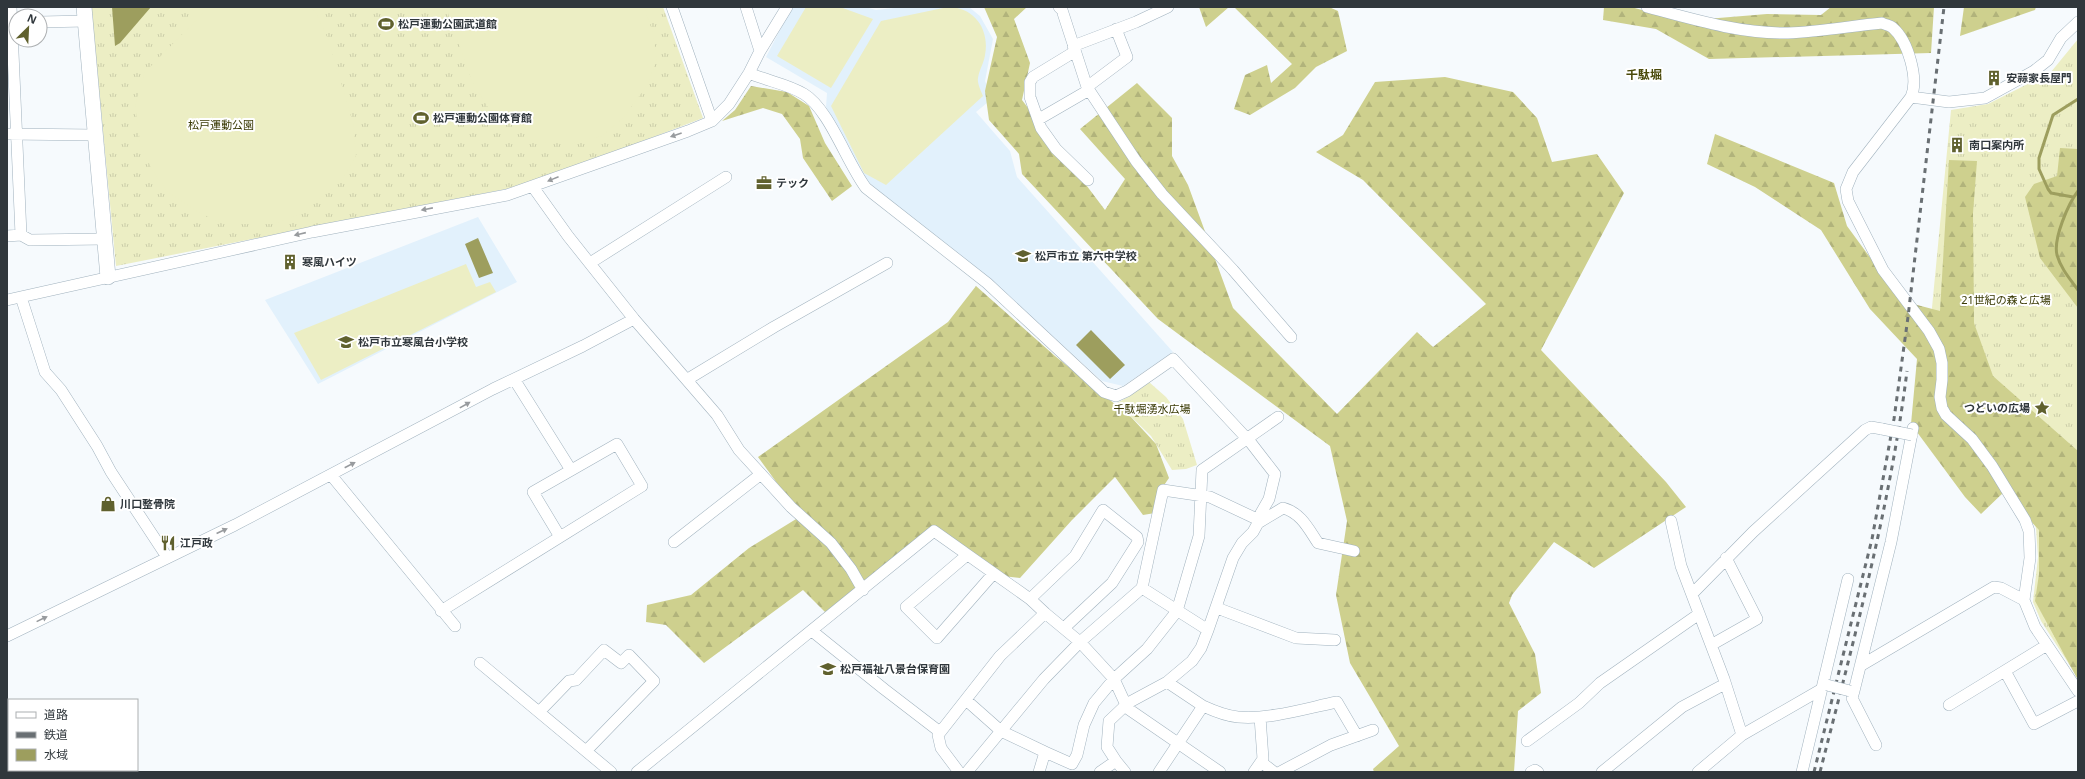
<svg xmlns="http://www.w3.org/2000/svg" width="2085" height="779" viewBox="0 0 2085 779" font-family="'Noto Sans','Noto Sans JP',sans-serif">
	<defs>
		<pattern id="grass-tufts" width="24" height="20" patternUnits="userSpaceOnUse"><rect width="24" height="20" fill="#eceec4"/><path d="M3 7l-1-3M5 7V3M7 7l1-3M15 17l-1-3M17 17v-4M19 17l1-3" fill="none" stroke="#cbcda9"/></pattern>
		<pattern id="forest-firs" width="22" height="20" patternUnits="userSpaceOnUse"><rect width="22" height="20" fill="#ced08e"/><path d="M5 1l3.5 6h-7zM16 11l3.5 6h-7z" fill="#b1b37b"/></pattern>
	</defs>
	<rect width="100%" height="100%" fill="#f6fafd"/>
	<path fill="#e2f1fc" d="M792,7H865L876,10L903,7H969L980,16L993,39L985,81L993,98L976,112L1010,151L1017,177L1173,352L1123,386L1102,381L1048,332L867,181L826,107L827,93L766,57Z
		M478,217L517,282L318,384L265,300Z"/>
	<path fill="url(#grass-tufts)" d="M91,7H663L703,118L531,184L116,266Z
		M2078,39V678L2041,621L2033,602L2038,557L2036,528L2033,519L1931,318L1951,110L1988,104L2051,72Z
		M1149,382L1166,397L1183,419L1197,465L1186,469L1172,470L1151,436L1117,403L1128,397Z"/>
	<path fill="url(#forest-firs)" d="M984,7H1027L1014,19L1030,63L1022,100L1105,210L1125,179L1080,129L1137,83L1172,118V156L1188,185L1233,308L1337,414L1417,332L1433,347L1486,304L1363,180L1316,152L1343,135L1375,82L1445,77L1513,92L1537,118L1552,162L1597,154L1624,193L1541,350L1666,482L1686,507L1594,568L1554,542L1512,595L1509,603L1535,654L1541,693L1518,711L1514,772H1374L1373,769L1399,746L1350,663L1336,595L1347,521L1330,446L1158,319L1022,174L1019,154L989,120L985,91L997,37Z
		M1199,7H1229L1206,27Z
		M1234,7H1329L1338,11L1347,51L1316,67L1295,88L1250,115L1234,109L1245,75L1267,65L1271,83L1292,64Z
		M1604,7H1631L1682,21L1767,14L1821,15L1831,7H1934L1931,53L1709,59L1656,29L1603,20Z
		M1964,7H2036L2035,10L1960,36Z
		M751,86L787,92L809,106L825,143L852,186L832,201L803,158L800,139L782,114L763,108L722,121L735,110Z
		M1715,134L1834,183L1847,226L1902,301L1940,311L1949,160L1977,161L1973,213L1974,323L1993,376L2078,451V680L2035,601L2039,574V530L2004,492L1981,514L1965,497L1911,424L1917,359L1870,309L1821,230L1755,187L1707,164Z
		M2060,148L2078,149V308L2040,258L2025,197L2034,184L2057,176Z
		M976,286L1055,356L1131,417L1156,444L1169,478L1160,491L1155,513L1143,515L1115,477L1072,520L1020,578L1002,576L937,528L825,612L803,590L704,663L666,625L646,622L647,605L691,595L749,548L801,516L758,457L948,322Z"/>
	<path fill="#eceec4" d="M209,7H311L316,13L328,39L353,123L356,156L341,181L301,214L274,224H223L198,212L168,192L152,170L140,142L135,105L145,72Z
		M446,7H644L652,30L657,58L648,84L624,117L602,136L569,144L545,142L521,130L489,109L472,82Z
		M806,7H840L873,19L831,88L777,56Z
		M948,7C974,7 990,29 985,55C984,63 979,70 978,78C977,83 981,91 983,96L886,185L864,173L831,106L881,21Z
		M466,264L476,287L490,282L496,292L321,380L294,333Z"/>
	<path fill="#9d9e5e" d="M112,7H151L120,43L115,46Z
		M478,238L493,273L479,278L465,244Z
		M1091,330L1125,365L1110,379L1076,345Z
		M1128,402L1138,408L1139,417H1135L1129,409Z"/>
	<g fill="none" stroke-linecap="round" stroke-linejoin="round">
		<path stroke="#9d9e5e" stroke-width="3" d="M2078,191C2068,204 2053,239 2057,255C2061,269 2070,279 2078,290
			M2073,197L2051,193L2048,189L2039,169V158L2053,115L2078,99"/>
		<defs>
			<path id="street" d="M11,7L21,235
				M672,7L712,121
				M746,7L760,51
				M1059,7L1062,10L1087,87L1136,161L1162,194L1233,270L1291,337
				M1647,7C1692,19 1741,34 1788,33C1819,32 1851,26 1882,23C1885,25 1890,25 1893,28C1908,41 1919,79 1911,97L1853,172L1846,189L1848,201L1883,270L1929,331L1939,349L1942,363V380L1940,397L1942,408L1946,415L1972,439L1992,466L2025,520L2029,531L2030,558L2024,600L2035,627L2078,691
				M40,22L86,21
				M1073,46L1136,22L1168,7
				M1074,52L1033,77L1030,82V97L1041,128L1056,149L1088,180
				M749,73C767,81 788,84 804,94C829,109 847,163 866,188L987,283L1104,392L1116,396L1127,391L1173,359L1251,443L1275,474L1269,499L1261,513L1258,523L1253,532L1242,543L1233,558L1208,630L1201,648L1192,661L1167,682L1128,703L1109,721L1107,747L1116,761L1100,772
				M1087,87L1127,57L1116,29
				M1911,97L1949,102L1985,98L2034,71L2048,60L2061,38L2078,22
				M1039,119L1089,90
				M7,134L95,135
				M533,187L568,236L634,319L717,415L739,450L791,507L831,543L851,569L863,590
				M7,236L21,235L30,240L104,239
				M590,263L726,177
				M21,297L45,372L61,390L97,446L111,472L167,557
				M7,300L312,232L507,195L688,131L712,121L729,104L749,73L760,51L787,7
				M514,379L571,470
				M688,379L774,327L887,263
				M331,475L455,626
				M1671,521L1681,566L1724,679L1742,735
				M1258,523L1283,508C1301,513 1308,528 1318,543L1354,551
				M674,542L761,474
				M967,555L906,607L937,638L993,574
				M1142,588L1163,490L1210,497L1259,520
				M1692,594L1753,532L1865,430L1871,427L1882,429
				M1030,599L1075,556L1103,510L1137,537L1138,542L1112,583L1064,628
				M1217,608L1296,638L1335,640
				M441,611L642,486L617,444L533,492L560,537
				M812,631L884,689L940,732
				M7,636L235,525L493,389L583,346L634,319
				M1711,645L1757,619L1726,558
				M480,663L611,772
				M1860,666L1994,587L2001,588L2024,600
				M2005,671L2034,724L2078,701
				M1167,682L1203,706
				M1850,691H1854L1891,542L1913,428
				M1854,691L1852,698L1876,745
				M966,700L1001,731L1045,752
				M1126,705L1114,679L1080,642L1142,588L1208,630
				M1949,705L2047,645
				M1124,706L1220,772
				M539,712L569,681L576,680L604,650L621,663L629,655L654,681L586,751
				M1527,741L1579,703L1600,683L1699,614
				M1116,761L1125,772
				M1261,762L1274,772
				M637,772L934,531L1030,599L1045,613
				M959,772L941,748L938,735L1000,656L1045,613L1080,642L1044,679L967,772
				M1039,772L1045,752L1072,764L1077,755L1084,725L1094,703L1114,679L1147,649L1177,611L1199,536L1202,470L1278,417
				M1159,772L1203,706C1214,711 1226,716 1238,717C1269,720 1307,708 1337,702L1357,736
				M1254,772L1263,759L1260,717
				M1280,772L1331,745L1373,730
				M1531,772L1535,770L1538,772
				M1602,772L1682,707L1725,684
				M1698,772L1742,735L1822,689
				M1802,772L1848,579"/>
			<path id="secondary" d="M84,7L108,277
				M7,760L9,762
				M20,770L23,772"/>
		</defs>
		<use href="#street" stroke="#a1b2be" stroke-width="12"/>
		<use href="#secondary" stroke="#a1b2be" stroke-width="16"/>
		<use href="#street" stroke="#fff" stroke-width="11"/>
		<use href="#secondary" stroke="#fff" stroke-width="15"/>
		<path stroke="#696f73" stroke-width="3" stroke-dasharray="5 5" stroke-linecap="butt" d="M1814,772L1872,539L1894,419L1908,317L1944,7
			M1820,772C1854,639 1890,507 1907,371"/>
		<defs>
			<path id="street-bridge" d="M1882,429L1912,435
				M1827,685L1850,691"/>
		</defs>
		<use href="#street-bridge" stroke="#a1b2be" stroke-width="12" stroke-linecap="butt"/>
		<use href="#street-bridge" stroke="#fff" stroke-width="11"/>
	</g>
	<defs><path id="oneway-solid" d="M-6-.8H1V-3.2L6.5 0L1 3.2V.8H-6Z"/></defs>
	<g fill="#989b9e">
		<use href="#oneway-solid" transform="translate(676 135) rotate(161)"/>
		<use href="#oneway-solid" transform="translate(553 179) rotate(158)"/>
		<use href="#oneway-solid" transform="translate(427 209) rotate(169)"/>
		<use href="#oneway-solid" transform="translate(300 234) rotate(167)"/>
		<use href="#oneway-solid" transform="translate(465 405) rotate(-29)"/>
		<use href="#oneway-solid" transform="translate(350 465) rotate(-27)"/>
		<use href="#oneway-solid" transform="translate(222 531) rotate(-25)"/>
		<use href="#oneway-solid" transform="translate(42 619) rotate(-26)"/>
	</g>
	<defs>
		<symbol id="stadium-bare" viewBox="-9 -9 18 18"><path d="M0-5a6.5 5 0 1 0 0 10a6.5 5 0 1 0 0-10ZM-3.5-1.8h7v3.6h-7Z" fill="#60612e" stroke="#fff" stroke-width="2.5" paint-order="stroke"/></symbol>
		<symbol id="building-bare" viewBox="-9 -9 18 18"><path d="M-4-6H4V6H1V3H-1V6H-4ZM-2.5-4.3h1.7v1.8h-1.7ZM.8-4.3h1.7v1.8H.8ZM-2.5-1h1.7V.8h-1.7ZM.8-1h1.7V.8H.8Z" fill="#60612e" stroke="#fff" stroke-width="2.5" paint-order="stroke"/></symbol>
		<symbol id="office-bare" viewBox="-9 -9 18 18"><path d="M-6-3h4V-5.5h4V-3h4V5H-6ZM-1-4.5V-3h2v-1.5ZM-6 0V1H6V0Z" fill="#60612e" stroke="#fff" stroke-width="2.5" paint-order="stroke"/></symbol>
		<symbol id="school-bare" viewBox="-9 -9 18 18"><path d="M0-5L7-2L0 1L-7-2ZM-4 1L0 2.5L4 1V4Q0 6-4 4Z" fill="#60612e" stroke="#fff" stroke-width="2.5" paint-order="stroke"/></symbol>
		<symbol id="sight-bare" viewBox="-9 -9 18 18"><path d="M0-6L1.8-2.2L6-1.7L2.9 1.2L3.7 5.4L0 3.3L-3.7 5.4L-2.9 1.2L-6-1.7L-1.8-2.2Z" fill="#60612e" stroke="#fff" stroke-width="2.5" paint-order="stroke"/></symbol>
		<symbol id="shop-bare" viewBox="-9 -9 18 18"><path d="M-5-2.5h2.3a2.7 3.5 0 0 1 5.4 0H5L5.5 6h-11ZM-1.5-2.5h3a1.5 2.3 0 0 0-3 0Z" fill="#60612e" stroke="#fff" stroke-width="2.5" paint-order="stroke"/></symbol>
		<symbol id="restaurant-bare" viewBox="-9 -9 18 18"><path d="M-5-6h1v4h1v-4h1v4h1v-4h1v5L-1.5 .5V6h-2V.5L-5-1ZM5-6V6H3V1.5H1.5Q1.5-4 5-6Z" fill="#60612e" stroke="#fff" stroke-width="2.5" paint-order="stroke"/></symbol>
	</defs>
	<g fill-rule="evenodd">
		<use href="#stadium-bare" x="375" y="13" width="22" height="22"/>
		<use href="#building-bare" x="1983" y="67" width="22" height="22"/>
		<use href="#stadium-bare" x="410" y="107" width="22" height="22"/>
		<use href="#building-bare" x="1946" y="134" width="22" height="22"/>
		<use href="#office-bare" x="753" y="172" width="22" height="22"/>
		<use href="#school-bare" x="1012" y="245" width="22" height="22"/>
		<use href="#building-bare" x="279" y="251" width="22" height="22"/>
		<use href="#school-bare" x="335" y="331" width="22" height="22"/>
		<use href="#sight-bare" x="2031" y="397" width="22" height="22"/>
		<use href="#shop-bare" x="97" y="493" width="22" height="22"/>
		<use href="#restaurant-bare" x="157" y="532" width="22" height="22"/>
		<use href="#school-bare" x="817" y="658" width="22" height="22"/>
	</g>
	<g text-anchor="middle" stroke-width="4" stroke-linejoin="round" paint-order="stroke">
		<g font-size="11" font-weight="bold" fill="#30373c" stroke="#fff" text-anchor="start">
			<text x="398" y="28">松戸運動公園武道館</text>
			<text x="2006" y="82">安蒜家長屋門</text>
			<text x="433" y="122">松戸運動公園体育館</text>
			<text x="1969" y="149">南口案内所</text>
			<text x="776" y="187">テック</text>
			<text x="1035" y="260">松戸市立 第六中学校</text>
			<text x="302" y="266">寒風ハイツ</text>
			<text x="358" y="346">松戸市立寒風台小学校</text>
			<text x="2030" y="412" text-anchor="end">つどいの広場</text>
			<text x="120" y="508">川口整骨院</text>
			<text x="180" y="547">江戸政</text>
			<text x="840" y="673">松戸福祉八景台保育園</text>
		</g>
		<g font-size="11" fill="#3a3a05" stroke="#fff">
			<text x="221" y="129">松戸運動公園</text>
			<text x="2006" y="304">21世紀の森と広場</text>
			<text x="1152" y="413">千駄堀湧水広場</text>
		</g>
		<g font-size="12" font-weight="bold" fill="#4a4a0b" stroke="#fff">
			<text x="1644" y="79">千駄堀</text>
		</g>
	</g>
	<rect width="2085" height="779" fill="none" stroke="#30373c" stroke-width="16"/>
	<rect x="8" y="699" width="130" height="72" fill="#ffffff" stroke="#acafb1"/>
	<rect x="16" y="712" width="20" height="6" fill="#ffffff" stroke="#acafb1"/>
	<text x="44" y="719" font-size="12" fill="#30373c">道路</text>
	<rect x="16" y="732" width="20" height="6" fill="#696f73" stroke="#acafb1"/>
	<text x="44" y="739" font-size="12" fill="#30373c">鉄道</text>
	<rect x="16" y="749" width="20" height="12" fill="#9d9e5e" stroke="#acafb1"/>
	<text x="44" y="759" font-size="12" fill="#30373c">水域</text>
	<g transform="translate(28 28) rotate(24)"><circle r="19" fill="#ffffff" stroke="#acafb1"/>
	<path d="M0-3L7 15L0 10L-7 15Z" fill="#60612e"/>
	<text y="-6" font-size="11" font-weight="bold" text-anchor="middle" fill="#30373c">N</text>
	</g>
</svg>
